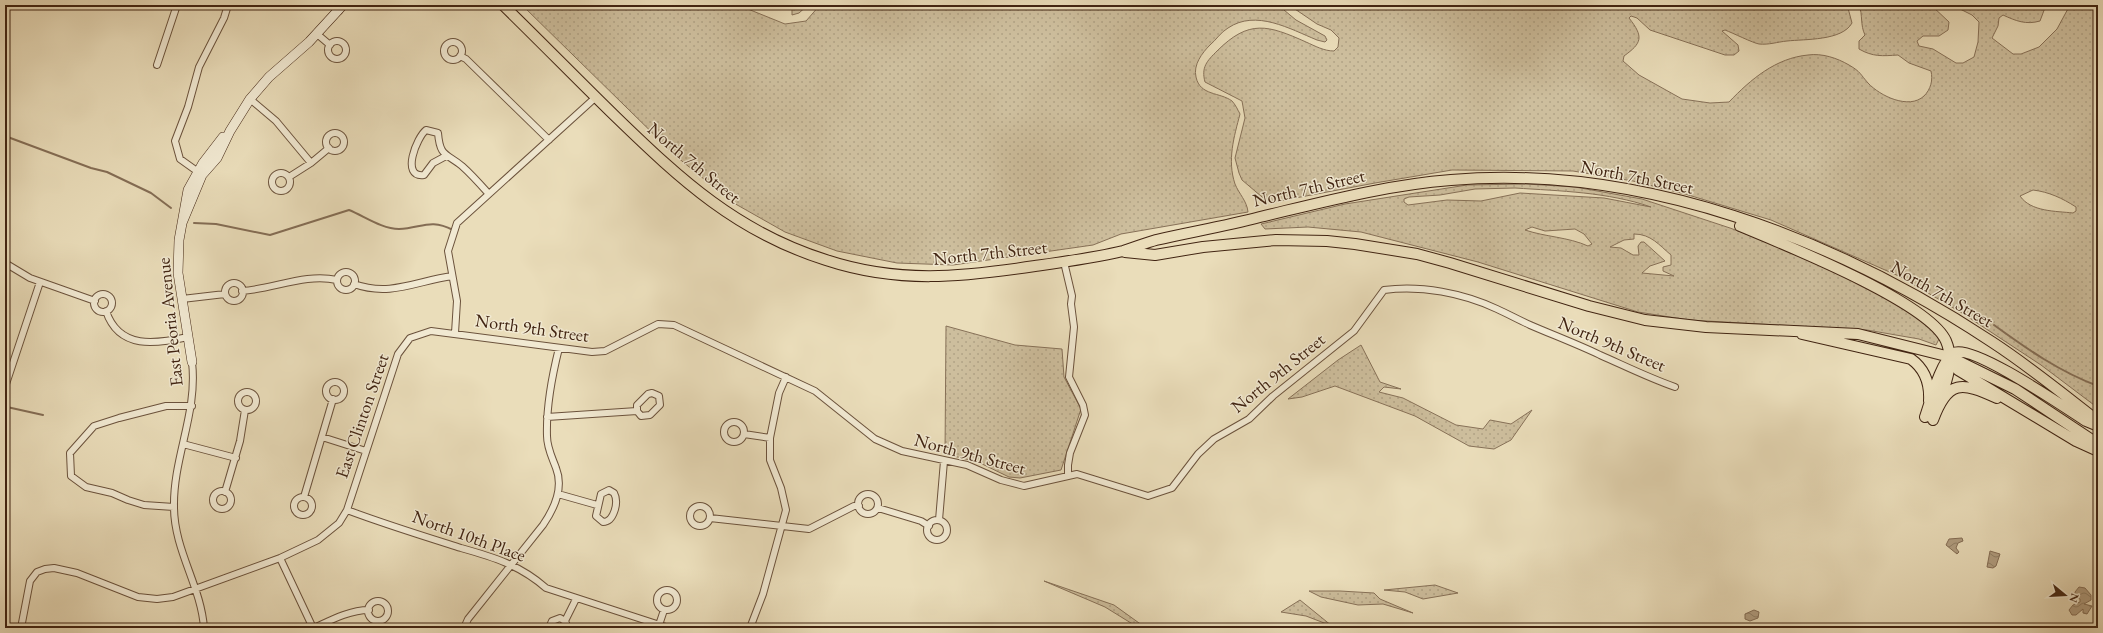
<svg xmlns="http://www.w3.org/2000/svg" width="2103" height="633" viewBox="0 0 2103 633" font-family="'EB Garamond',serif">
	<defs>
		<pattern id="grass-dots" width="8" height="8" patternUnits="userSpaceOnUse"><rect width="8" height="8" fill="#cdbe9d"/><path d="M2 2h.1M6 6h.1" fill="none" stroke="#b1a386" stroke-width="1.8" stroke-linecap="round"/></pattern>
		<pattern id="water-waves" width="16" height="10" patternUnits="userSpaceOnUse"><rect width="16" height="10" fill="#b19e81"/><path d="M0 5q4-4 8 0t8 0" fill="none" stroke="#928168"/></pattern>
	</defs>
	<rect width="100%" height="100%" fill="#eaddba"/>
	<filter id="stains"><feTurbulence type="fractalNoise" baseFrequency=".005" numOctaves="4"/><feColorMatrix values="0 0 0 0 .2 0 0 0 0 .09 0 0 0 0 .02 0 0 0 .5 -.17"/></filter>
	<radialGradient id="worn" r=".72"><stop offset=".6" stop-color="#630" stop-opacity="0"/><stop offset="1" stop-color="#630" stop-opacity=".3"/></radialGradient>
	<path fill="url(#grass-dots)" stroke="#877158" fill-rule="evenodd" d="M522,5H738L785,24L806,21L820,5H1278L1296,20L1325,36L1327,40L1325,42L1317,40C1290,29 1256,9 1228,28C1221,32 1216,40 1210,45C1202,53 1193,65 1196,77C1200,96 1220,92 1232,101C1235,104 1238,110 1240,114C1234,137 1227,160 1235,184C1239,194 1247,201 1248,212L1121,234L1093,245L953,265L897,263L837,251L785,232L732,202L677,157Z
		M781,5H808L799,13L792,15V7Z
		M1289,5H1845L1848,8L1852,23C1842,41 1805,39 1787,41C1777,42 1769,45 1759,44C1753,43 1733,33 1725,30L1722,31L1738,45L1739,51L1734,55H1725L1650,30L1637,18L1631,16L1629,18C1644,37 1642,43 1624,56L1623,61L1639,75L1682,99L1710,103L1729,102C1751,79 1776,58 1808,55C1822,53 1837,58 1849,65C1861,72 1860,74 1868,83C1880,96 1909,110 1924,96C1931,89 1933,80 1931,71L1909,63L1898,55C1882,56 1873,57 1859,49V41L1865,35C1860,25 1863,15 1859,5H1931L1949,22L1948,30L1939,36H1923L1917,41L1919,46L1933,49L1956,63H1963L1974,57L1978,42L1979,22L1972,15L1952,5H2046L2040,21C2026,25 2016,21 2003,15L1999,18L1998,26L1992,38L2013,54H2021L2039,47L2057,29L2070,5H2098V408L2041,365L1962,313L1901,277L1771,220L1685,194L1633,181L1573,171L1452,170L1375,183L1274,202L1262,197L1242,180L1239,173L1235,158L1245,118L1242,101L1205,82C1201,67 1207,61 1217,51C1249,19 1268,25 1306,42C1315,46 1324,51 1334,51L1338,47L1339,38L1331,30L1317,24ZM2033,190C2049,192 2062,198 2076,207V211L2073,213C2056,211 2031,212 2020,196Z
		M1526,184L1575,187L1642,199L1730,228L1806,256L1864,285L1926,321L1940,337L1936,345L1919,339L1867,330L1689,320L1638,312L1478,262L1361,232L1308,227L1265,229L1261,224L1345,204L1467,185ZM1515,188C1560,191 1608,192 1651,207L1604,198L1520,193L1481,201L1447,200L1408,205L1404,202V199L1409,197L1440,195L1475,189ZM1532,227L1545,231L1575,229L1584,234L1592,244L1588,246C1568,237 1546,237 1525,230ZM1634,234C1651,234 1659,245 1671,255V265L1663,267V271L1674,276L1642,273L1650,266L1665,261L1644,242H1641L1638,246L1639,255H1633L1621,248L1610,247L1624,240L1634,239Z
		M946,326L1015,345L1062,349L1064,377L1081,409L1061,470L1020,478L1009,477L978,462L945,454Z
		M1361,345L1380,382L1401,389L1384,387L1379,392L1403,398L1456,425L1483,429L1490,420L1511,424L1532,410L1511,440L1494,449L1469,446L1415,416L1335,386L1302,397L1288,399L1338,360Z
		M1044,581L1114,605L1146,628H1139L1105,607Z
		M1435,585L1458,593L1423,599L1405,592L1384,590Z
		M1309,591H1340L1374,593L1380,599L1413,613L1383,604L1358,605L1321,597Z
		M1300,600L1332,626L1306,616L1281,612Z"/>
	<path fill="url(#water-waves)" stroke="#846d55" d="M1962,538L1963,541L1958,543L1956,548L1959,552L1957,554L1946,545L1949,539Z
		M1990,551L2000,554L1996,566L1993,568L1987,567Z
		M2079,587L2085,588L2091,595V600L2084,604L2092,606L2087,614L2083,613V609L2076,615H2072L2069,610L2073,605L2080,602V599L2076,597L2075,592Z
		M1754,610L1759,612L1758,618L1750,621L1745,619V614Z"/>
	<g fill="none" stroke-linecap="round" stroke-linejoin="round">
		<path stroke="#846d55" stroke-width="2" d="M5,136L91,168L107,172L151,193L171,208
			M194,223L216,224L270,235L349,210C364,216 382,229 399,229C422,228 430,218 453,230
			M1994,325C2027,349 2060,372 2098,386
			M7,407L43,415"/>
		<defs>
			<path id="street" d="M331,5L339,11
				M317,34L330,45
				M328 50a9 9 0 1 1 18 0a9 9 0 1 1-18 0Z
				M444 51a9 9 0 1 1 18 0a9 9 0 1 1-18 0Z
				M460,56L466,59L549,140
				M157,65L177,5
				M250,99L276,121L311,163
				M326 142a9 9 0 1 1 18 0a9 9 0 1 1-18 0Z
				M446,156L433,163L424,175C400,178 417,137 426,130L438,133C440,157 446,153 462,166C471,174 480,184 488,193
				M272 182a9 9 0 1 1 18 0a9 9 0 1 1-18 0Z
				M201,174L180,159L175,141L188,107L199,67L224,18L228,5
				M289,177L311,163L329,148
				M1064,262L1072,296L1071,304L1074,327L1069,377L1083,405L1085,415L1070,453L1068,465V474
				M5,263L30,278L95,301
				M337 281a9 9 0 1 1 18 0a9 9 0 1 1-18 0Z
				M225 292a9 9 0 1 1 18 0a9 9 0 1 1-18 0Z
				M354,284C390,297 417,281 452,276
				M242,291C274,289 305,273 337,280
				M94 303a9 9 0 1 1 18 0a9 9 0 1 1-18 0Z
				M182,299L225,294
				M106,311C119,350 156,344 188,337
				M455,333L457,301L448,251L457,223L596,97
				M192,362C198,413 173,457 174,507C174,550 201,586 204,628
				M326 391a9 9 0 1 1 18 0a9 9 0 1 1-18 0Z
				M5,387L40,282
				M238 401a9 9 0 1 1 18 0a9 9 0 1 1-18 0Z
				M652,393L659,396L660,405L650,415L641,416L637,411V405L648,394Z
				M547,417L637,411
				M724 432a10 10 0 1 1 20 0a10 10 0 1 1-20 0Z
				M744,434L770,438
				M322,437L366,451
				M183,444L236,458
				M609,490L614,493C619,502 614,522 603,522L596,516L601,494Z
				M213 500a9 9 0 1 1 18 0a9 9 0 1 1-18 0Z
				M225,492L240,441L245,410
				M558,494L597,505
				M858 504a10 10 0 1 1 20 0a10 10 0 1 1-20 0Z
				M304,497L333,399
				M294 506a9 9 0 1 1 18 0a9 9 0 1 1-18 0Z
				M690 516a10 10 0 1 1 20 0a10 10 0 1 1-20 0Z
				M174,507L144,505L128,500L112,493L86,487L71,476L70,453L94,426L119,418L166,406H192
				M878,508L921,521L929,526
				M347,510C384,524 423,536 461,548C493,557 520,565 546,588L669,628
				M710,518L809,529L854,506H859
				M939,520L944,461
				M927 530a10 10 0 1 1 20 0a10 10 0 1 1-20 0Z
				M280,558L313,628
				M657 600a10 10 0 1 1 20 0a10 10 0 1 1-20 0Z
				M368 611a10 10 0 1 1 20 0a10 10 0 1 1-20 0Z
				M565,621L576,599
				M21,628L30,581L37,572L45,569L54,568L77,573L138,597L157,599L173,597L280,558L318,540L339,523L347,510L398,354L410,338L431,331L592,352L605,351L658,324L674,325L815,391L875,439L902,451L967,465L1001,480L1024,486L1077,474L1148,496L1172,488L1198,454L1214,439L1249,419L1273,396L1354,331L1384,290C1421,285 1463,293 1497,309C1508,314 1519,320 1530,325C1553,335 1577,344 1600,355C1625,366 1649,378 1675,387
				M314,628C331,620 350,610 369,610
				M464,628L468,619L543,525C554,509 564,488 556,468C552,457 547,448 547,436C546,406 552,376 559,348
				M549,628L552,621L560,618L565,621L568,628
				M658,628L664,610
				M750,628L763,594L786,510L781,488L770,460V438L779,393L786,377"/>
			<path id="secondary" d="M182,223L202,175L217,158L230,131L250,99L269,77L309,42L343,5
				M192,362L178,273L179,240L188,190L203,163L223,137"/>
			<path id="primary" d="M503,5C541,42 578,80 616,117C681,180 737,232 826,260C899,284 961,277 1035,266C1064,262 1094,258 1123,251C1134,248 1145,243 1156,240C1191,232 1226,226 1260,217C1323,202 1386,185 1451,180C1641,164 1835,238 1992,342C2029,366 2063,394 2098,421
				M1740,226C1783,244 1929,302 1946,341C1955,362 1946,383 1939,403
				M1125,252L1155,255L1203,247L1276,240L1327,241L1355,244L1417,254L1450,263L1589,306L1645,320L1706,327L1858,334L1950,357L2015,389L2098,444
				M1802,334L1911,359C1925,369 1930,384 1929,401
				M1950,357L1958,370L2076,441L2098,451
				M1925,417C1930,403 1941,360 1954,353C1972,343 2067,409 2086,421L2098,426
				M1933,420C1948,379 1962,382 1997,398"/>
		</defs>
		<use href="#street" stroke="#6b523c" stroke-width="8"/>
		<use href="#secondary" stroke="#412412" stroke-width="10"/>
		<use href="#primary" stroke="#412412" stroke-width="12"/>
		<use href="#street" stroke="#f1e9d2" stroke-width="6"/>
		<use href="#secondary" stroke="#f1e9d2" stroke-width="9"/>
		<use href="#primary" stroke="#eaddba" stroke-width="10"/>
	</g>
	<g text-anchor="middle" stroke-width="3" stroke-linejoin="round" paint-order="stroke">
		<g font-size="18" fill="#412412" stroke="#f1e9d2">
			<text transform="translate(694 163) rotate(40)" y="6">North 7th Street</text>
			<text transform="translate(1637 177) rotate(11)" y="6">North 7th Street</text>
			<text transform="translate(1309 188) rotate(-13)" y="6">North 7th Street</text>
			<text transform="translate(990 253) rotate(-6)" y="6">North 7th Street</text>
			<text transform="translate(1942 294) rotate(30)" y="6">North 7th Street</text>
			<text transform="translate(170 322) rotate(-96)" y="6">East Peoria Avenue</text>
			<text transform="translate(532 328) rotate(8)" y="6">North 9th Street</text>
			<text transform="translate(1612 344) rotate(23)" y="6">North 9th Street</text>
			<text transform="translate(1278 373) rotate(-39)" y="6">North 9th Street</text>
			<text transform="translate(362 416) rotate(-71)" y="6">East Clinton Street</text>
			<text transform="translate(970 454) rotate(15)" y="6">North 9th Street</text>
			<text transform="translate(469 536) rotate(20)" y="6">North 10th Place</text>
		</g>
	</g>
	<rect width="2103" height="633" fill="none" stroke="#eaddba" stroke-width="20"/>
	<rect x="6" y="6" width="2091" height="621" fill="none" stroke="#412412" stroke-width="2"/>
	<rect x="10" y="10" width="2083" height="613" fill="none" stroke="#412412"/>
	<g transform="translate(2065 595) rotate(108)" stroke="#f1e9d2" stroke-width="3" paint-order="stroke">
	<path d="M0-3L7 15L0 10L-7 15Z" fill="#412412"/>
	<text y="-6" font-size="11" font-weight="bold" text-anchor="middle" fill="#412412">N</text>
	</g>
	<rect width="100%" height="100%" filter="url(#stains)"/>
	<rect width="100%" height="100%" fill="url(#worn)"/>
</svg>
